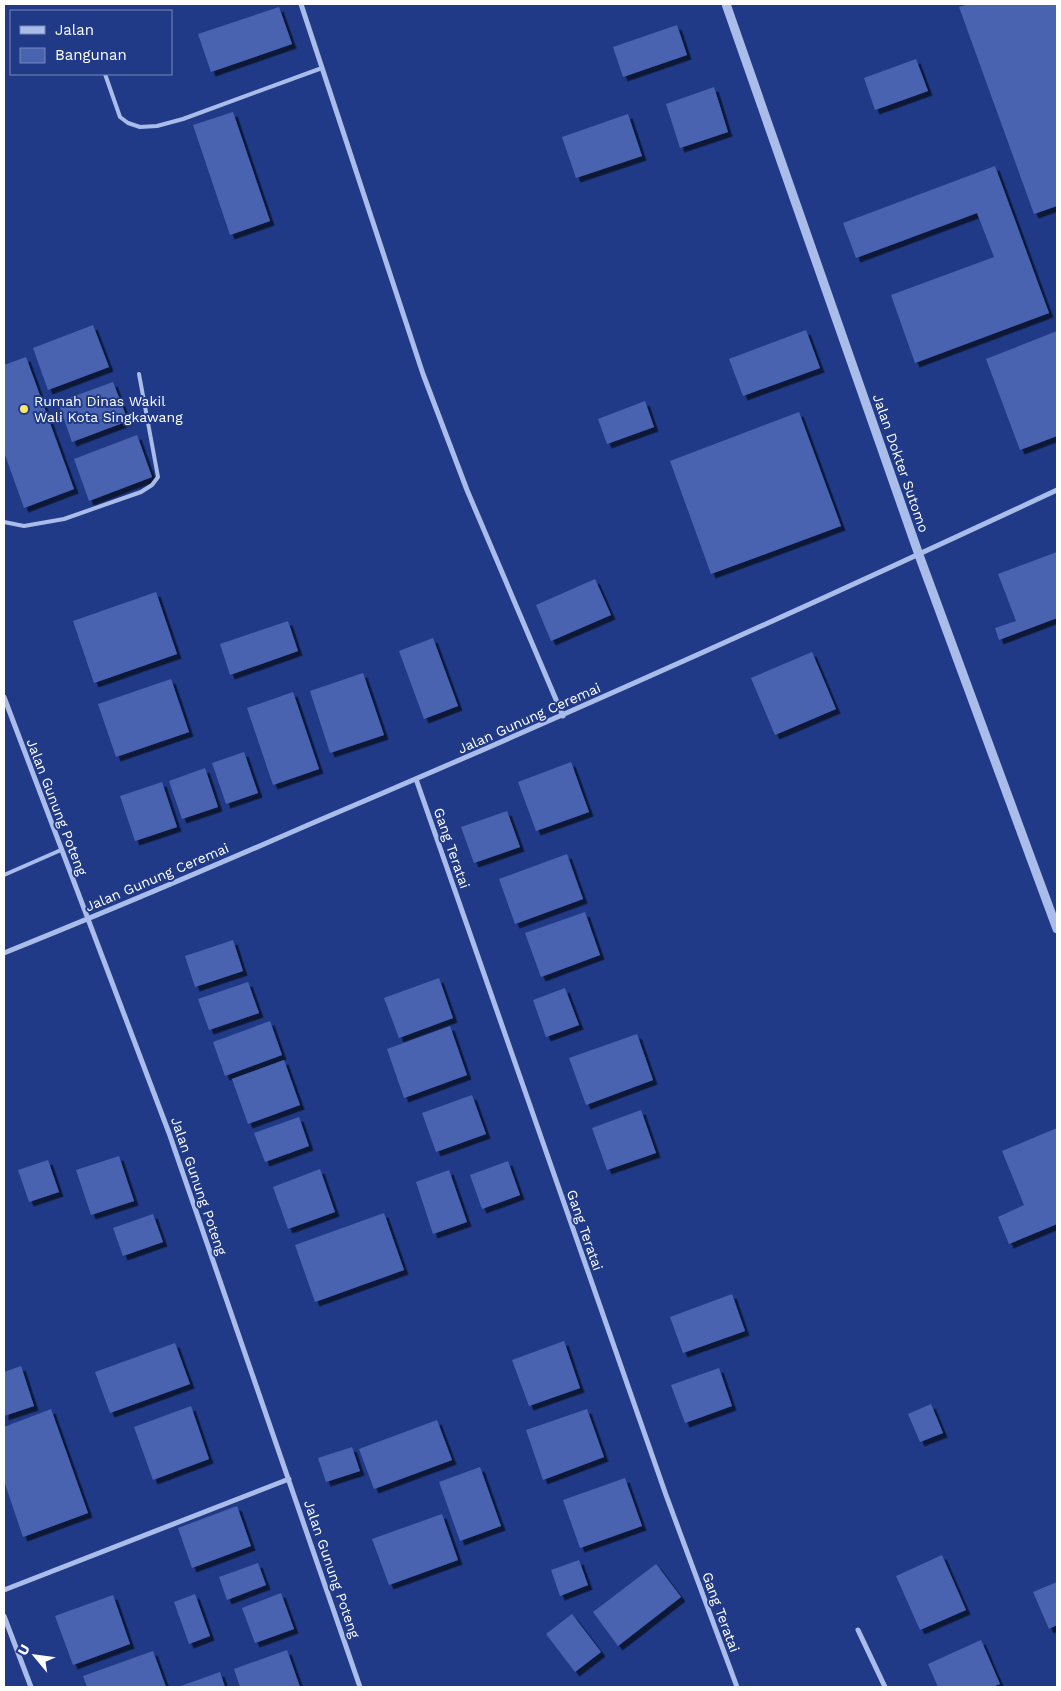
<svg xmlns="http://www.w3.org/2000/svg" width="1061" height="1691" viewBox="0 0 1061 1691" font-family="'Work Sans',sans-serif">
	<defs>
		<filter id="shadow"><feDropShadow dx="4.5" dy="4.5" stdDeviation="0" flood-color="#0009"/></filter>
	</defs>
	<rect width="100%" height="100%" fill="#203a88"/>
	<path fill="#4863b0" filter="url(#shadow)" d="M969,4H1057V206L1034,214L959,7Z
		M279,7L292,44L211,72L198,34Z
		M677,25L687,55L623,77L613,47Z
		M916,59L928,91L875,110L864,78Z
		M714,87L728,132L680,148L666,104Z
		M233,112L270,221L230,235L193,125Z
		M628,114L642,156L576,178L562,137Z
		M995,166L1049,313L915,363L891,295L994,257L977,213L856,258L843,223Z
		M93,325L109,367L48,390L33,348Z
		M806,330L820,368L743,396L729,359Z
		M1057,331V436L1020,450L986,359Z
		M26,357L74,489L24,508L4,452V365Z
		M113,382L128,421L72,442L58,402Z
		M645,401L654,427L607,444L598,419Z
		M799,412L841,526L711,574L670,461Z
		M137,435L152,477L89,501L74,459Z
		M1057,552V618L999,640L995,628L1016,621L998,574Z
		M595,579L611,615L551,641L536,605Z
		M156,592L177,654L94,683L73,621Z
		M288,621L298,651L230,675L220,644Z
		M433,638L458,706L424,719L399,651Z
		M812,652L836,709L775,735L751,678Z
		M363,673L384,735L330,753L310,691Z
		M171,679L189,732L116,757L98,704Z
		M293,692L319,769L273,785L247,708Z
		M244,752L258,793L226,804L212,763Z
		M571,762L589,812L536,831L518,782Z
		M205,768L218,807L182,819L169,781Z
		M162,782L177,827L135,841L120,796Z
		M507,811L520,847L474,863L461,827Z
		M567,854L583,899L515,924L499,879Z
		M585,912L600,955L541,977L525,933Z
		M233,940L243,971L195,987L185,956Z
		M439,978L453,1018L399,1038L384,998Z
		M248,982L259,1013L209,1030L198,999Z
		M565,988L579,1025L546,1037L533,1000Z
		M270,1021L282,1055L225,1076L213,1042Z
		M450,1026L467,1075L404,1098L387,1049Z
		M637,1034L653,1080L586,1105L569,1058Z
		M284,1060L300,1105L248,1124L232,1079Z
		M472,1095L486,1134L436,1152L422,1113Z
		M641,1110L656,1153L607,1170L592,1128Z
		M299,1117L309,1146L265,1162L254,1133Z
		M1057,1128V1224L1009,1244L998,1217L1024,1205L1002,1151Z
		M119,1156L134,1201L91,1215L76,1170Z
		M48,1160L59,1192L29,1202L18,1170Z
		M508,1161L520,1195L482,1209L470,1175Z
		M320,1169L335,1212L288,1229L273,1187Z
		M449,1170L467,1222L433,1234L416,1182Z
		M384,1213L404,1270L315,1302L295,1245Z
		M153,1214L163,1242L123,1256L113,1228Z
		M732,1294L745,1331L683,1353L670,1317Z
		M564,1341L580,1388L529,1406L512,1360Z
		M175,1343L190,1384L110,1413L95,1372Z
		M21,1366L34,1406L4,1416V1372Z
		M719,1368L732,1406L685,1423L671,1385Z
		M931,1404L943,1433L920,1442L908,1414Z
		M191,1406L209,1459L153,1480L134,1427Z
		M51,1409L88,1513L23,1537L4,1481V1427Z
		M587,1409L604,1457L543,1480L526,1430Z
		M437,1420L452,1460L374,1489L359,1449Z
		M352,1447L360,1471L326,1482L318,1458Z
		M480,1467L501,1526L460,1541L439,1482Z
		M625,1478L642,1526L580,1548L563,1500Z
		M237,1506L251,1546L192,1568L178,1528Z
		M442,1514L458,1560L389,1585L372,1539Z
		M942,1555L966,1610L920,1630L896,1576Z
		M579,1560L588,1585L560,1596L551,1570Z
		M258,1563L266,1585L227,1600L219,1577Z
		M656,1564L681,1597L618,1646L593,1612Z
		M1057,1582V1625L1049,1629L1033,1592Z
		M281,1593L294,1629L255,1643L242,1608Z
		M195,1594L210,1636L189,1644L174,1602Z
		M113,1595L130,1644L73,1665L55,1616Z
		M572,1614L601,1652L575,1672L546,1634Z
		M981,1640L1000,1684L992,1687H938L928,1664Z
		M287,1650L300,1687H240L234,1669Z
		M153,1651L166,1687H87L83,1676Z
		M220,1672L225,1687H178Z"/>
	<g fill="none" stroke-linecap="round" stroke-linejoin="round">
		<path stroke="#aabcea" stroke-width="4" d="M105,74L120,117L128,123L140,127L157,126L183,119L322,68
			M4,522L24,526L64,519L141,492L152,485L158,477L139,374
			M4,875L61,850"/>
		<path stroke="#aabcea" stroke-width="5" d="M301,4L423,374L467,490L563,716
			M4,697L169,1133L360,1687
			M416,779L666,1495L737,1687
			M4,953C106,912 207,869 308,825C560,718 809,606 1057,490
			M4,1590L289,1479
			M4,1616L31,1687
			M858,1630L885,1687"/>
		<path stroke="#aabcea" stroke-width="9" d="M726,4L919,555L1057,929"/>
	</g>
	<circle fill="#f8e96b" stroke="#203a88" stroke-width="2" cx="24" cy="409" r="5"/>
	<g text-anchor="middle" stroke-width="4" stroke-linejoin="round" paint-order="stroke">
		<g font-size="14" fill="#fff" stroke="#203a88" text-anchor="start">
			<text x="34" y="406">Rumah Dinas Wakil<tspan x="34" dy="16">Wali Kota Singkawang</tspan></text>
		</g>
		<g font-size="14" fill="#fff" stroke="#203a88">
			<text transform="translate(901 463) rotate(71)" y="5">Jalan Dokter Sutomo</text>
			<text transform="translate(529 718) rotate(-24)" y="5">Jalan Gunung Ceremai</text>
			<text transform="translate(57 807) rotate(69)" y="5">Jalan Gunung Poteng</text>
			<text transform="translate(452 848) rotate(71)" y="5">Gang Teratai</text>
			<text transform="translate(157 877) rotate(-23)" y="5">Jalan Gunung Ceremai</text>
			<text transform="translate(199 1186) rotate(71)" y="5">Jalan Gunung Poteng</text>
			<text transform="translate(585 1230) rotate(71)" y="5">Gang Teratai</text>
			<text transform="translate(332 1569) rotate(71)" y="5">Jalan Gunung Poteng</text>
			<text transform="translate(721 1612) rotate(70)" y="5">Gang Teratai</text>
		</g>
	</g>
	<rect width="1061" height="1691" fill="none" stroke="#ffffff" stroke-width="10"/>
	<rect x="10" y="10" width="162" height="65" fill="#203a88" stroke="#7989b8"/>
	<rect x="20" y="26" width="25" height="8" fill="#aabcea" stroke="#7989b8"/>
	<text x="55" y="35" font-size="15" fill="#ffffff">Jalan</text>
	<rect x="20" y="48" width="25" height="15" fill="#4863b0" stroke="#7989b8"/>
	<text x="55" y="60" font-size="15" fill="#ffffff">Bangunan</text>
	<g transform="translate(35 1656) rotate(299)" stroke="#203a88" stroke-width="4" paint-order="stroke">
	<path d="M0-4L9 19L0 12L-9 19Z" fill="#ffffff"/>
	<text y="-8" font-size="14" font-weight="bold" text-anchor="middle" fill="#ffffff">U</text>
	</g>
</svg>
